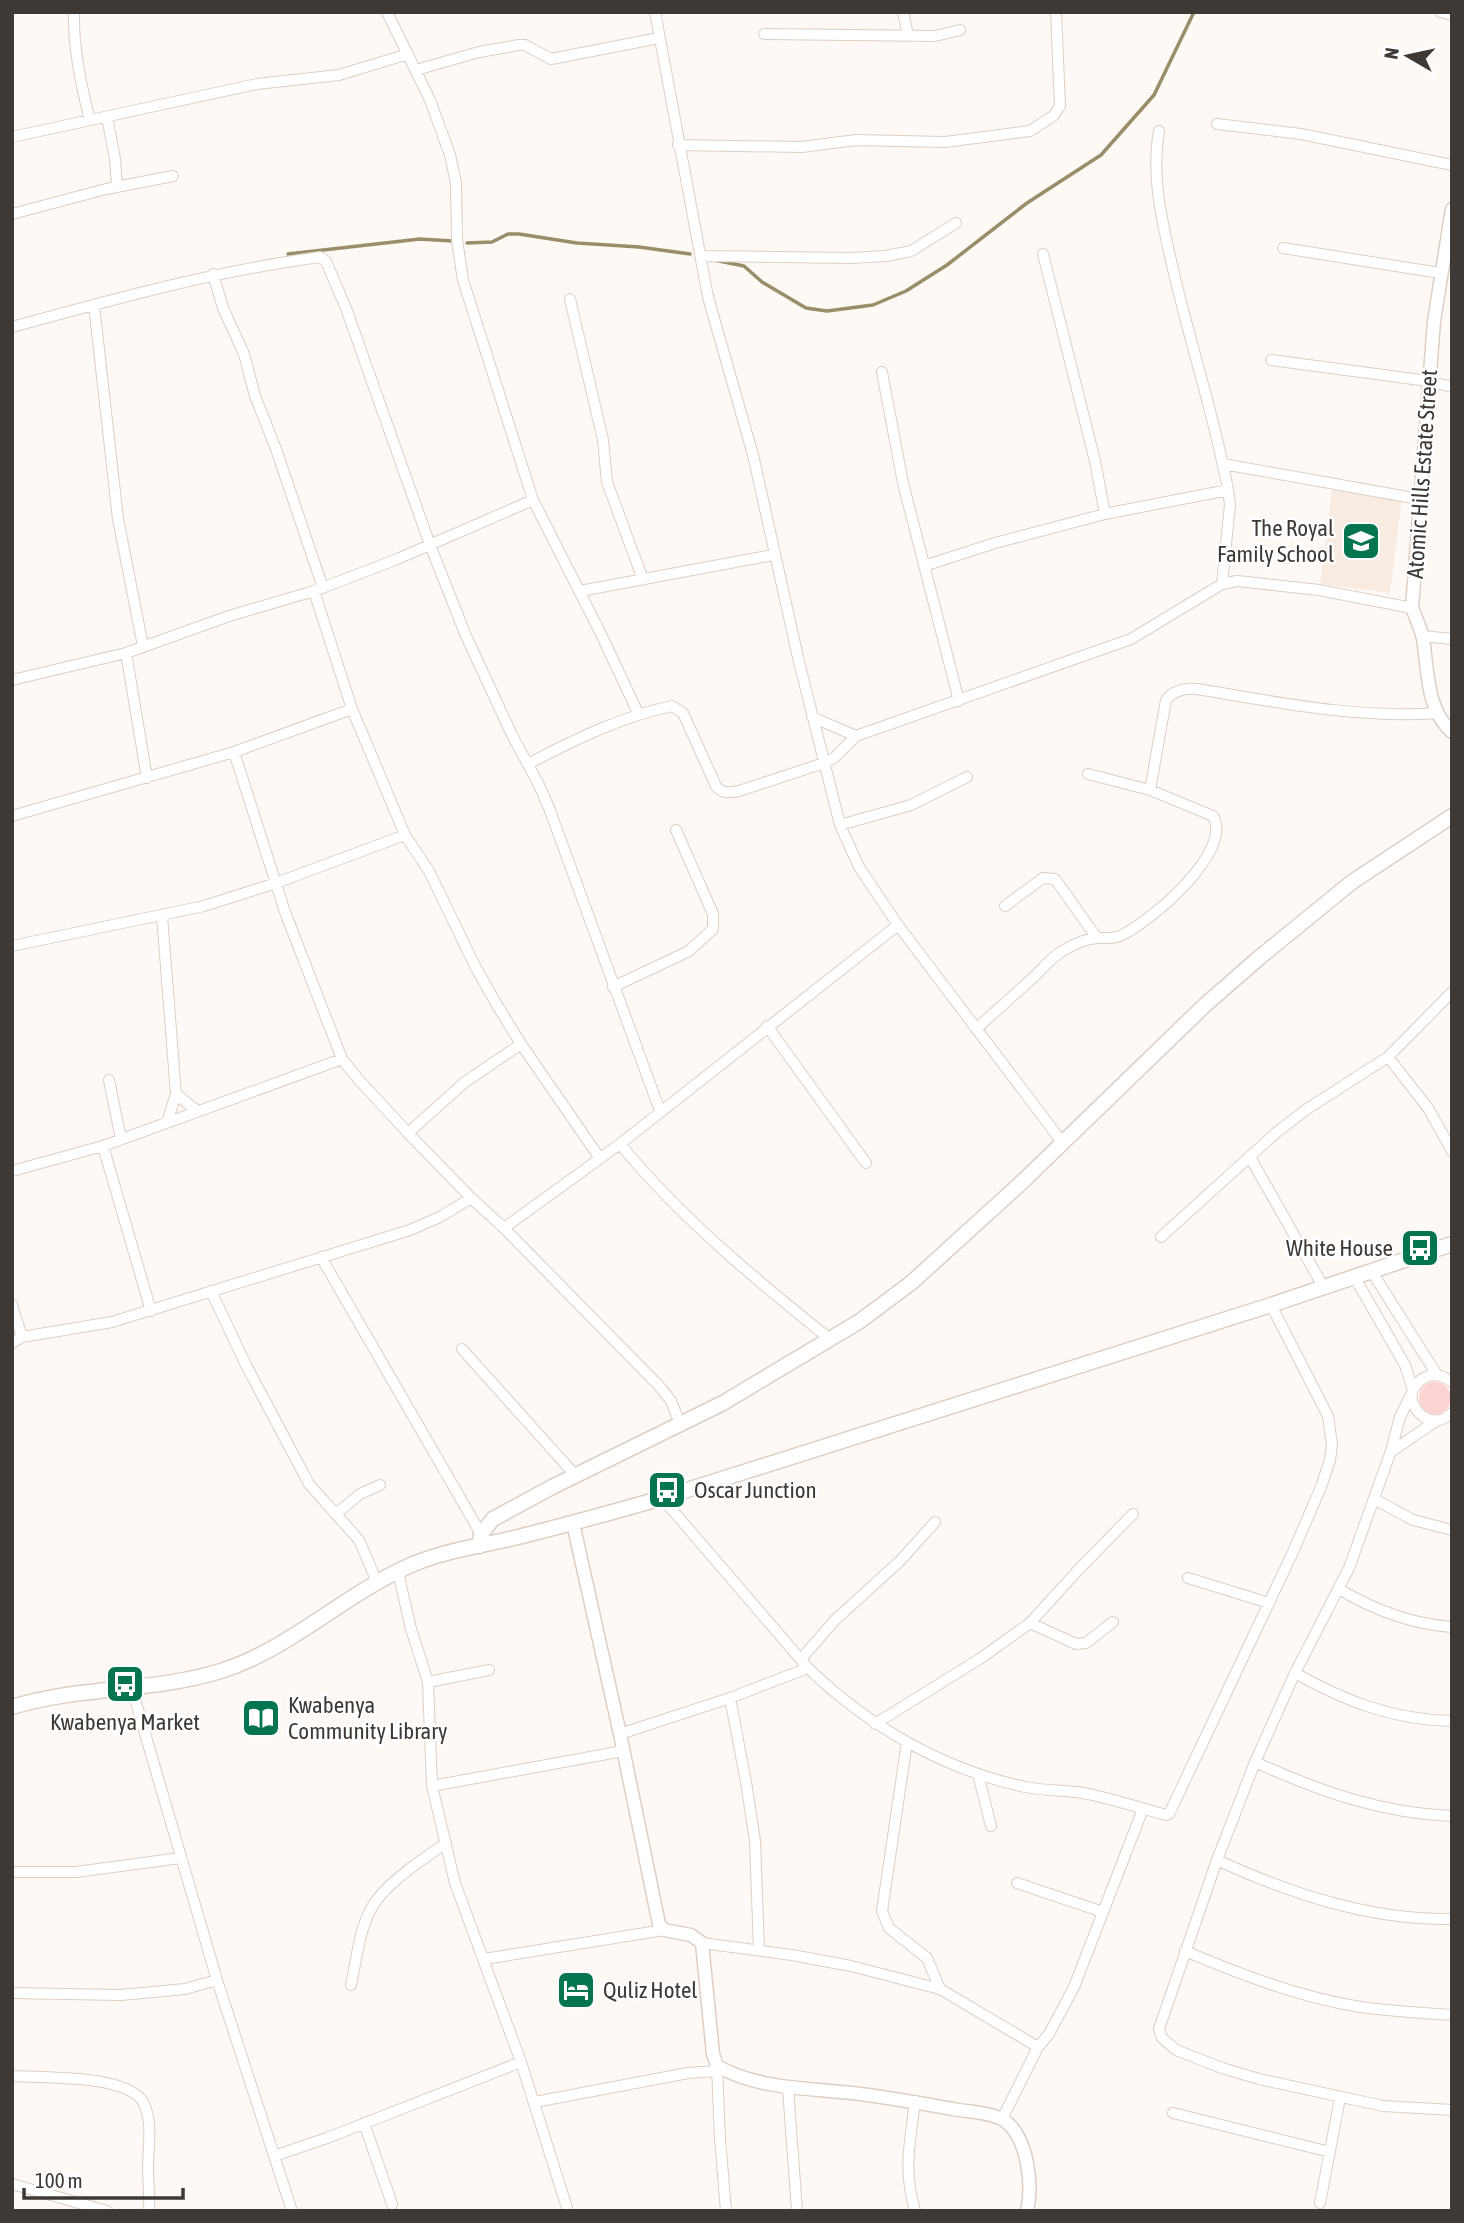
<svg xmlns="http://www.w3.org/2000/svg" width="1464" height="2223" viewBox="0 0 1464 2223" font-family="'Asap Condensed',sans-serif">
	<rect width="100%" height="100%" fill="#fff9f5"/>
	<path fill="#f8ece2" d="M1332,488L1402,498L1390,593L1320,584Z"/>
	<path fill="#fdd2d2" d="M1419 1398a16 16 0 1 1 32 0a16 16 0 1 1-32 0Z"/>
	<g fill="none" stroke-linecap="round" stroke-linejoin="round">
		<path stroke="#968f68" stroke-width="3.5" d="M467,243L492,242L508,234H519L577,243L639,247L690,254
			M288,254L420,239L452,241
			M714,260L744,266L762,282L806,308L827,311L873,305L906,291L947,265L1027,203L1101,155L1154,95L1194,12"/>
		<defs>
			<path id="minor" d="M74,12C73,48 81,86 90,120
				M387,12L430,100L450,155L456,183L457,240L463,280L533,500L600,632L638,713
				M655,12L708,297L753,455L799,662L840,825L859,867L898,925L1062,1142
				M903,12L908,35
				M1440,12L1452,15
				M764,34L935,36L960,30
				M416,70L479,52L519,45H525L551,59L659,38
				M107,117L115,159L117,187
				M1217,124L1301,134L1452,165
				M1159,131C1151,176 1162,221 1172,265C1189,340 1214,414 1228,490L1230,505L1222,584
				M12,137L257,84L339,75L408,54
				M678,145L802,147L856,140L945,142L1030,131L1053,116L1060,106L1056,12
				M12,214L106,189L173,176
				M1283,248L1440,273
				M1043,254L1095,461L1105,514
				M701,256L850,258L886,256L911,251L956,223
				M213,274L223,308L244,354L255,396L276,449L323,588
				M570,299L603,440L607,482L642,577
				M94,305L118,519L143,646
				M12,327C114,299 215,271 320,257L326,261L347,311L430,545L466,636L512,735L539,785L549,808L660,1111
				M1271,360L1428,381L1452,387
				M882,372L903,483L959,701
				M1223,464L1419,499
				M924,566L995,543L1105,514L1228,490
				M314,591L352,709L405,835L429,871L476,968L497,1005L521,1044L599,1157
				M580,591L773,555
				M1422,636L1452,639
				M126,653L147,778
				M12,680L126,653L229,616L314,591L395,560L533,500
				M812,717L856,736
				M234,752L285,912L342,1059L359,1080L408,1133L471,1198L504,1228L660,1387L671,1401L681,1426
				M528,764C574,740 620,717 672,706L683,713L716,786C722,794 729,793 739,791L824,763L834,758L856,736L1131,639L1222,584L1237,581L1319,590L1412,608
				M1150,790L1166,700C1174,690 1185,688 1197,689C1276,702 1357,719 1438,713
				M12,816L234,752L352,709
				M840,825L911,805L967,777
				M1005,906L1043,878L1055,879L1097,938
				M162,916L176,1094L167,1122
				M12,946L204,906L276,883L405,835
				M613,987L689,951L713,929V914L676,830
				M767,1026L866,1163
				M976,1029C996,1011 1016,993 1036,975C1045,966 1053,956 1064,950C1074,944 1088,938 1099,938C1107,938 1113,939 1120,936C1149,923 1234,852 1213,816L1150,790L1088,774
				M1388,1057L1428,1108L1452,1151
				M109,1080L121,1139
				M176,1094L197,1111
				M408,1133L465,1082L521,1044
				M620,1144C682,1219 755,1279 831,1340
				M103,1146L151,1311
				M1250,1157L1324,1288
				M12,1171L103,1146L342,1059
				M504,1228L620,1144L898,925
				M1161,1237L1277,1132L1307,1109L1388,1057L1452,992
				M321,1257L481,1534
				M1372,1272L1437,1375
				M1355,1278L1405,1365L1413,1390
				M211,1291L246,1365L309,1484L359,1540L377,1582
				M12,1305L22,1337
				M12,1343L22,1337L112,1322L410,1230L440,1217L471,1198
				M462,1349L576,1476
				M1452,1382C1435,1369 1417,1376 1411,1395C1414,1417 1434,1429 1452,1413
				M1411,1395L1400,1417L1391,1451L1349,1568L1295,1673L1255,1762L1217,1860L1159,2029L1162,2038L1176,2050L1222,2068L1259,2079L1383,2106L1452,2110
				M1392,1451L1436,1421
				M662,1498L808,1668C868,1726 942,1769 1025,1787C1044,1791 1064,1790 1083,1793C1111,1798 1139,1808 1166,1815L1169,1814L1293,1552L1321,1487L1330,1460L1332,1445L1328,1416L1271,1305
				M1374,1499L1413,1520L1452,1530
				M336,1514L360,1494L380,1485
				M398,1572L411,1629L428,1682L432,1786L455,1883L521,2062L568,2211
				M1188,1578L1269,1603
				M1339,1589C1374,1610 1411,1624 1452,1627
				M1030,1623L1076,1644L1086,1643L1113,1622
				M801,1659L835,1620L900,1561L935,1522
				M1295,1673C1344,1701 1394,1720 1452,1721
				M428,1682L489,1670
				M132,1689L217,1980L292,2211
				M730,1698L746,1782L755,1841L759,1950
				M875,1724L981,1658L1030,1623L1080,1568L1133,1514
				M620,1734L730,1698L808,1668
				M907,1742L882,1911L889,1928L927,1958L940,1989
				M1255,1762C1319,1791 1380,1813 1452,1816
				M978,1774L991,1826
				M432,1786L623,1751
				M1217,1860C1291,1894 1369,1920 1452,1919
				M12,1872H76L180,1858
				M1017,1883L1103,1912
				M702,1943L792,1955L851,1966L940,1989L1038,2047
				M1185,1951C1242,1975 1299,1997 1360,2007C1390,2011 1421,2013 1452,2015
				M484,1959L664,1930
				M351,1985C357,1957 360,1919 379,1897C397,1876 423,1859 446,1843
				M12,1993L121,1995L185,1989L217,1980
				M717,2066L720,2139L726,2211
				M12,2076C42,2078 131,2074 144,2104C153,2123 148,2147 148,2168C148,2182 150,2196 149,2211
				M788,2088L797,2211
				M915,2101C910,2144 903,2168 915,2211
				M535,2102L688,2073L717,2071
				M1173,2113L1330,2152
				M1002,2119L1038,2047L1049,2034L1074,1987L1143,1809
				M364,2123L392,2204
				M274,2156L327,2138L521,2062
				M12,2184L107,2211
				M1320,2203L1340,2098"/>
			<path id="tertiary" d="M1452,209L1434,321L1412,608C1416,618 1421,629 1423,639C1428,669 1426,710 1452,732
				M573,1523L620,1734L659,1924L664,1930L691,1935L702,1943L713,2054L717,2066C758,2089 806,2088 852,2093C886,2097 919,2103 953,2109C968,2112 992,2112 1005,2121C1028,2138 1033,2185 1027,2211"/>
			<path id="secondary" d="M479,1546L481,1534L493,1519L552,1487L723,1403L860,1321L911,1283L1020,1184L1205,1005L1260,957L1352,882L1452,816
				M12,1707C80,1686 153,1692 221,1671C290,1649 345,1594 411,1565C444,1551 479,1546 514,1538C563,1526 613,1512 662,1498L1271,1305L1452,1244"/>
		</defs>
		<use href="#minor" stroke="#dccfc5" stroke-width="12"/>
		<use href="#tertiary" stroke="#dccfc5" stroke-width="15"/>
		<use href="#secondary" stroke="#dccfc5" stroke-width="17"/>
		<use href="#minor" stroke="#fff" stroke-width="10"/>
		<use href="#tertiary" stroke="#fff" stroke-width="12"/>
		<use href="#secondary" stroke="#fff" stroke-width="14"/>
	</g>
	<defs>
		<symbol id="school-square" viewBox="-11 -11 22 22"><rect x="-9" y="-9" width="18" height="18" rx="4" fill="#04754f" stroke="#fff"/><path d="M0-5L7-2L0 1L-7-2ZM-4 1L0 2.5L4 1V4Q0 6-4 4Z" fill="#fff"/></symbol>
		<symbol id="bus-square" viewBox="-11 -11 22 22"><rect x="-9" y="-9" width="18" height="18" rx="4" fill="#04754f" stroke="#fff"/><path d="M-5-6H5V4H4V6H2V4H-2V6H-4V4H-5ZM-3.5-4V0h7V-4ZM-3.5 1.2v1.5H-2V1.2ZM2 1.2v1.5H3.5V1.2Z" fill="#fff"/></symbol>
		<symbol id="library-square" viewBox="-11 -11 22 22"><rect x="-9" y="-9" width="18" height="18" rx="4" fill="#04754f" stroke="#fff"/><path d="M-6-4Q-3-5.5-.7-3.5V5Q-3 3-6 4ZM6-4Q3-5.5 .7-3.5V5Q3 3 6 4Z" fill="#fff"/></symbol>
		<symbol id="hotel-square" viewBox="-11 -11 22 22"><rect x="-9" y="-9" width="18" height="18" rx="4" fill="#04754f" stroke="#fff"/><path d="M-6-4.5h1.5V1H6V5H4.5V3h-9V5H-6ZM-4 0a1.8 1.8 0 1 1 3.6 0ZM.5 0V-2.5h3Q6-2.5 6 0Z" fill="#fff"/></symbol>
	</defs>
	<g fill-rule="evenodd">
		<use href="#school-square" x="1339" y="519" width="44" height="44"/>
		<use href="#bus-square" x="1398" y="1226" width="44" height="44"/>
		<use href="#bus-square" x="645" y="1468" width="44" height="44"/>
		<use href="#bus-square" x="103" y="1662" width="44" height="44"/>
		<use href="#library-square" x="239" y="1696" width="44" height="44"/>
		<use href="#hotel-square" x="554" y="1968" width="44" height="44"/>
	</g>
	<g text-anchor="middle" stroke-width="5" stroke-linejoin="round" paint-order="stroke">
		<g font-size="23" fill="#3e3935" stroke="#fff">
			<text transform="translate(1422 474) rotate(-86)" y="8">Atomic Hills Estate Street</text>
		</g>
		<g font-size="23" fill="#3e3935" stroke="#fff" text-anchor="start">
			<text x="1334" y="536" text-anchor="end">The Royal<tspan x="1334" dy="26">Family School</tspan></text>
			<text x="1393" y="1256" text-anchor="end">White House</text>
			<text x="694" y="1498">Oscar Junction</text>
			<text x="288" y="1713">Kwabenya<tspan x="288" dy="26">Community Library</tspan></text>
			<text x="125" y="1730" text-anchor="middle">Kwabenya Market</text>
			<text x="603" y="1998">Quliz Hotel</text>
		</g>
	</g>
	<rect width="1464" height="2223" fill="none" stroke="#3e3935" stroke-width="28"/>
	<g transform="translate(1408 56) rotate(279)" stroke="#ffffff" stroke-width="5" paint-order="stroke">
	<path d="M0-5L12 26L0 18L-12 26Z" fill="#3e3935"/>
	<text y="-10" font-size="19" font-weight="bold" text-anchor="middle" fill="#3e3935">N</text>
	</g>
	<path d="M24 2188v10h159v-10" fill="none" stroke="#3e3935" stroke-width="3.5"/>
	<text x="35" y="2188" font-size="21" fill="#3e3935" stroke="#ffffff" stroke-width="5" paint-order="stroke">100 m</text>
</svg>
